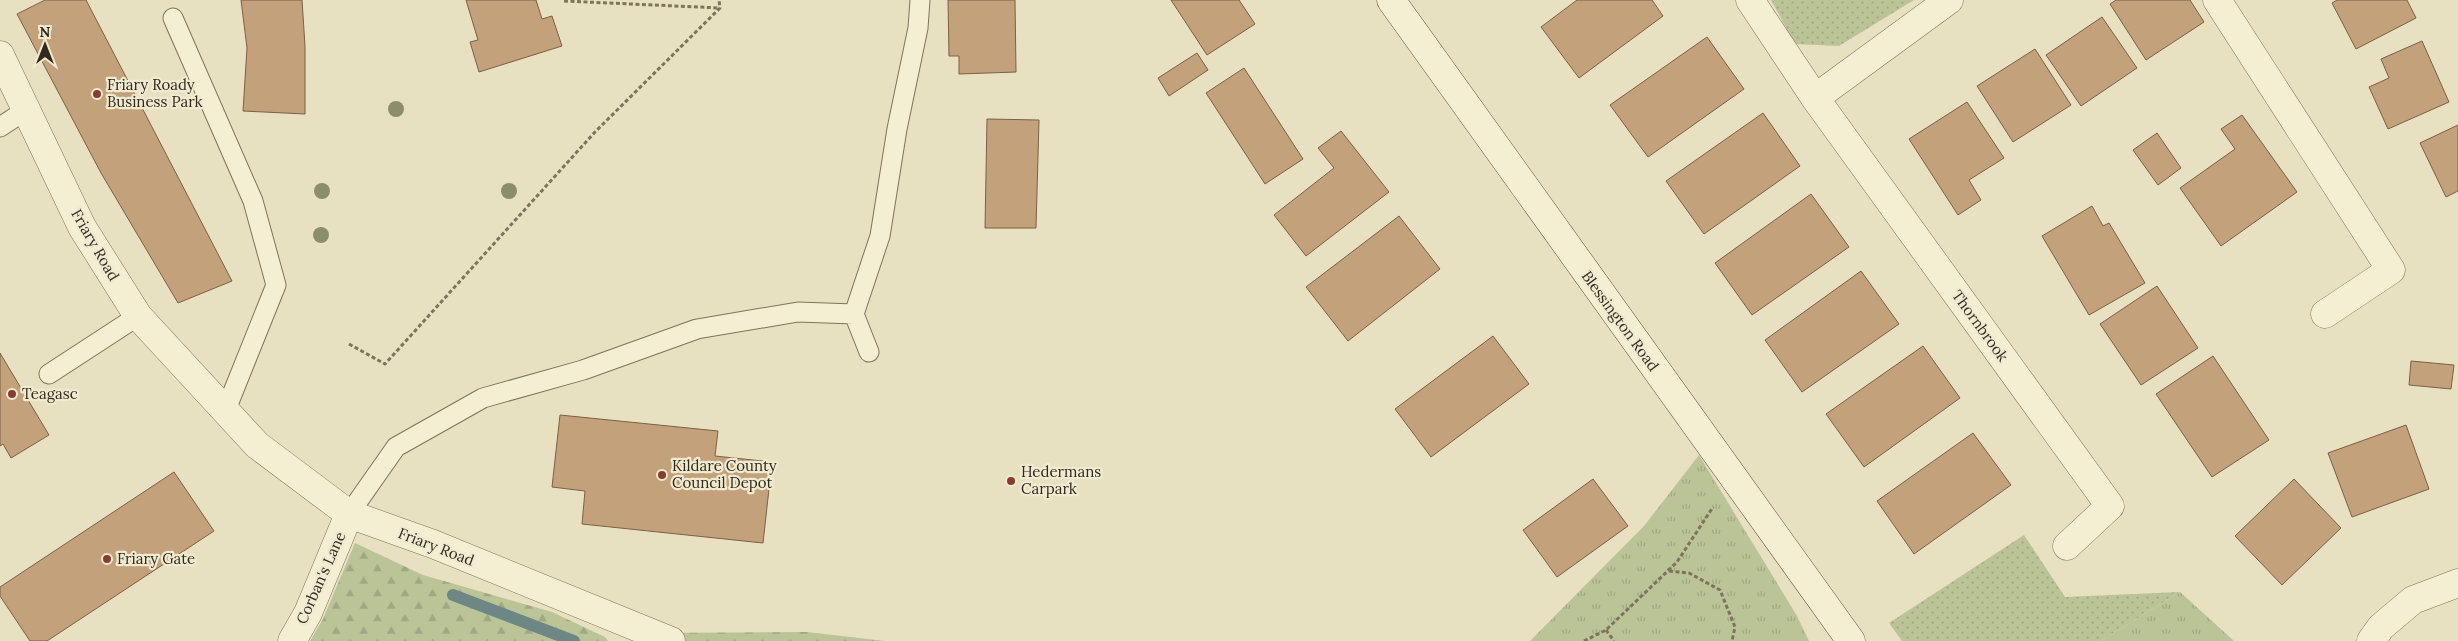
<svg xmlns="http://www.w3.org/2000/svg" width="2458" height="641" viewBox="0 0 2458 641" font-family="Lora,serif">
	<defs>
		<pattern id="grass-dots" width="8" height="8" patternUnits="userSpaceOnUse" patternTransform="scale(1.25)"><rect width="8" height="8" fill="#bac497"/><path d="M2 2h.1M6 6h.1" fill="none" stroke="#a0a882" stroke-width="1.8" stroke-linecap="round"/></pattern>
		<pattern id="forest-firs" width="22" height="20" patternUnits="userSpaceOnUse" patternTransform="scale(1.25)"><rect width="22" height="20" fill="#bac497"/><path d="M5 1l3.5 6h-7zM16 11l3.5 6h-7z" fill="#a0a882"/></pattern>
		<pattern id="park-tufts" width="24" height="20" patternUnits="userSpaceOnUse" patternTransform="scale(1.25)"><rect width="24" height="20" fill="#bac497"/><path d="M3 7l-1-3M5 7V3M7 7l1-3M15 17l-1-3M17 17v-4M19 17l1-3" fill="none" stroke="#a0a882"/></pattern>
	</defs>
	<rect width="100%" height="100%" fill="#e8e1c1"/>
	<path fill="url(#grass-dots)" d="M1771,0H1914L1839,46L1795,44Z
		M2024,535L2065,597L2180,592L2101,641H1902L1889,623Z"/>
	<path fill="url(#forest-firs)" d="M355,543L423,575L552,612L605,637L608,641H310L323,619Z
		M807,632L885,641H656L653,633Z"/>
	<path fill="url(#park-tufts)" d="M1699,455L1797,616L1809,641H1530L1644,526Z
		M2180,592L2234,641H2101Z"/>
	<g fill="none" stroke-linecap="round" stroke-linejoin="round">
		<path stroke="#6c8784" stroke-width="12" d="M453,595L574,641"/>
	</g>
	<path fill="#c2a17b" stroke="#7c6043" d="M45,0H86L232,281L178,303L101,173L17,14Z
		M241,0H302L305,46V114L243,111L247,48Z
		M466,0H536L542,19L552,16L562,46L479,72L470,42L478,40Z
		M948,0H1015L1016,72L959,74V56H949Z
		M1171,0H1239L1255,24L1207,55Z
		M1577,0H1652L1663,16L1579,78L1541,27Z
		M2116,0H2190L2204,22L2146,60L2110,4Z
		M2337,0H2407L2416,18L2356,49L2332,3Z
		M2102,17L2137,68L2081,106L2046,55Z
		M1707,37L1744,89L1648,157L1610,105Z
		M2422,41L2449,102L2388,129L2369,87L2389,78L2381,59Z
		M2035,49L2071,105L2013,142L1977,86Z
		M1197,53L1208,70L1169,96L1158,78Z
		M1244,68L1303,159L1265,184L1206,93Z
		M1967,102L2004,158L1969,180L1981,200L1958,215L1909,139Z
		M1763,113L1800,166L1704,234L1666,181Z
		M2242,115L2297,192L2221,246L2180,188L2235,149L2221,129Z
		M987,119L1039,120L1036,228H985Z
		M2458,125V191L2446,197L2420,143Z
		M1341,131L1389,192L1306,256L1274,215L1334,168L1318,148Z
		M2157,133L2181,168L2158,185L2133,150Z
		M1811,194L1849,247L1752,315L1715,263Z
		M2092,206L2103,226L2109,223L2145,283L2089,315L2042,236Z
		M1399,216L1440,269L1348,341L1306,287Z
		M1861,271L1899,324L1802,392L1765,340Z
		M2157,286L2198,348L2141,385L2100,324Z
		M1493,336L1529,384L1431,457L1395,409Z
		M1923,346L1960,398L1864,467L1826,414Z
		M0,353L49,435L11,458L3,444L0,446Z
		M2213,356L2269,440L2212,477L2156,394Z
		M2411,361L2454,365L2451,389L2409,385Z
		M560,415L718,431L715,456L772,462L763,543L582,524L585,491L552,487Z
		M2406,425L2429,489L2352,517L2328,453Z
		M1973,433L2011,485L1914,554L1877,501Z
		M174,472L214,531L47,641H30L0,596V587Z
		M1593,479L1628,526L1557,577L1523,530Z
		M2294,479L2341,528L2282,585L2235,536Z"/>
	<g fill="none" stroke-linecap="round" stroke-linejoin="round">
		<defs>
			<path id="service" d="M173,18L253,201L276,285L225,412
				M0,127L26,110
				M854,314L869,352
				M49,374L138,316
				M349,514L396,447L483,398L583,370L697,329L798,312L854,314L880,236L897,129L918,28L920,0"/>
			<path id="minor" d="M1750,0L1815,98L2110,506L2067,546
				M2217,0L2391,270L2325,314
				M1815,98L1949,0
				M2371,641L2381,627L2413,600L2458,583"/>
			<path id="tertiary" d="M0,55L82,227L138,316L257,445L349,514L433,544L671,641
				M292,641L308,613L349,514"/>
			<path id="secondary" d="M1391,0L1851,641"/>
		</defs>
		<use href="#service" stroke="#7f735b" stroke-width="21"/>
		<use href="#minor" stroke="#7f735b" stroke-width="29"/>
		<use href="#tertiary" stroke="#7f735b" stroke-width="29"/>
		<use href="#secondary" stroke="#61543e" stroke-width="29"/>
		<path stroke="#7f735b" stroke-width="3" stroke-dasharray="4 2.5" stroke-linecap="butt" d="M564,1L720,8
			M349,344L385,364L595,132L720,8L719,0
			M1669,571L1689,573L1720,590L1735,627L1732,641
			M1606,630L1614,641
			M1584,641L1606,630L1677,562L1713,507"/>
		<use href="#service" stroke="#f4eed3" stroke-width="19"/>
		<use href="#minor" stroke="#f4eed3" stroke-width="28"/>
		<use href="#tertiary" stroke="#f4eed3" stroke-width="28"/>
		<use href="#secondary" stroke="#f4eed3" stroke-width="28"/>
	</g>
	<g fill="#8a8e6c">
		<circle cx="396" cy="109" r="8"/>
		<circle cx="322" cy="191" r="8"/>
		<circle cx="509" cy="191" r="8"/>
		<circle cx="321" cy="235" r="8"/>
	</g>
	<g fill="#873b32" stroke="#f0ebd0" stroke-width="2">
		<circle cx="97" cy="94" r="5"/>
		<circle cx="12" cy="394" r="5"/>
		<circle cx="662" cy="475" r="5"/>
		<circle cx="1011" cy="481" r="5"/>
		<circle cx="107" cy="559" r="5"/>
	</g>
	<g text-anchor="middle" stroke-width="4.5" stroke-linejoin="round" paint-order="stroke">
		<g font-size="15" fill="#31291d" stroke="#f0ebd0" text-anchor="start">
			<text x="107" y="90">Friary Roady<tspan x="107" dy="17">Business Park</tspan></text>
			<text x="22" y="399">Teagasc</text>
			<text x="672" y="471">Kildare County<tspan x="672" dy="17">Council Depot</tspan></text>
			<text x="1021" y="477">Hedermans<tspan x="1021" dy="17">Carpark</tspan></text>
			<text x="117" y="564">Friary Gate</text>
		</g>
		<g font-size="15" fill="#31291d" stroke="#f0ebd0">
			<text transform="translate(95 245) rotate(60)" y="5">Friary Road</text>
			<text transform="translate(1620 321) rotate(54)" y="5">Blessington Road</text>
			<text transform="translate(1980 326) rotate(54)" y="5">Thornbrook</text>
			<text transform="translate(436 547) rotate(21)" y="5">Friary Road</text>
			<text transform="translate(321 578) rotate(-66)" y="5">Corban's Lane</text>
		</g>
	</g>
	<g transform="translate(45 45)" stroke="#f0ebd0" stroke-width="4" paint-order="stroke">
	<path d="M0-4L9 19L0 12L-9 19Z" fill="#31291d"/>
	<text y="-8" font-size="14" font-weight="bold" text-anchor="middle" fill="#31291d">N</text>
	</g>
</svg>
